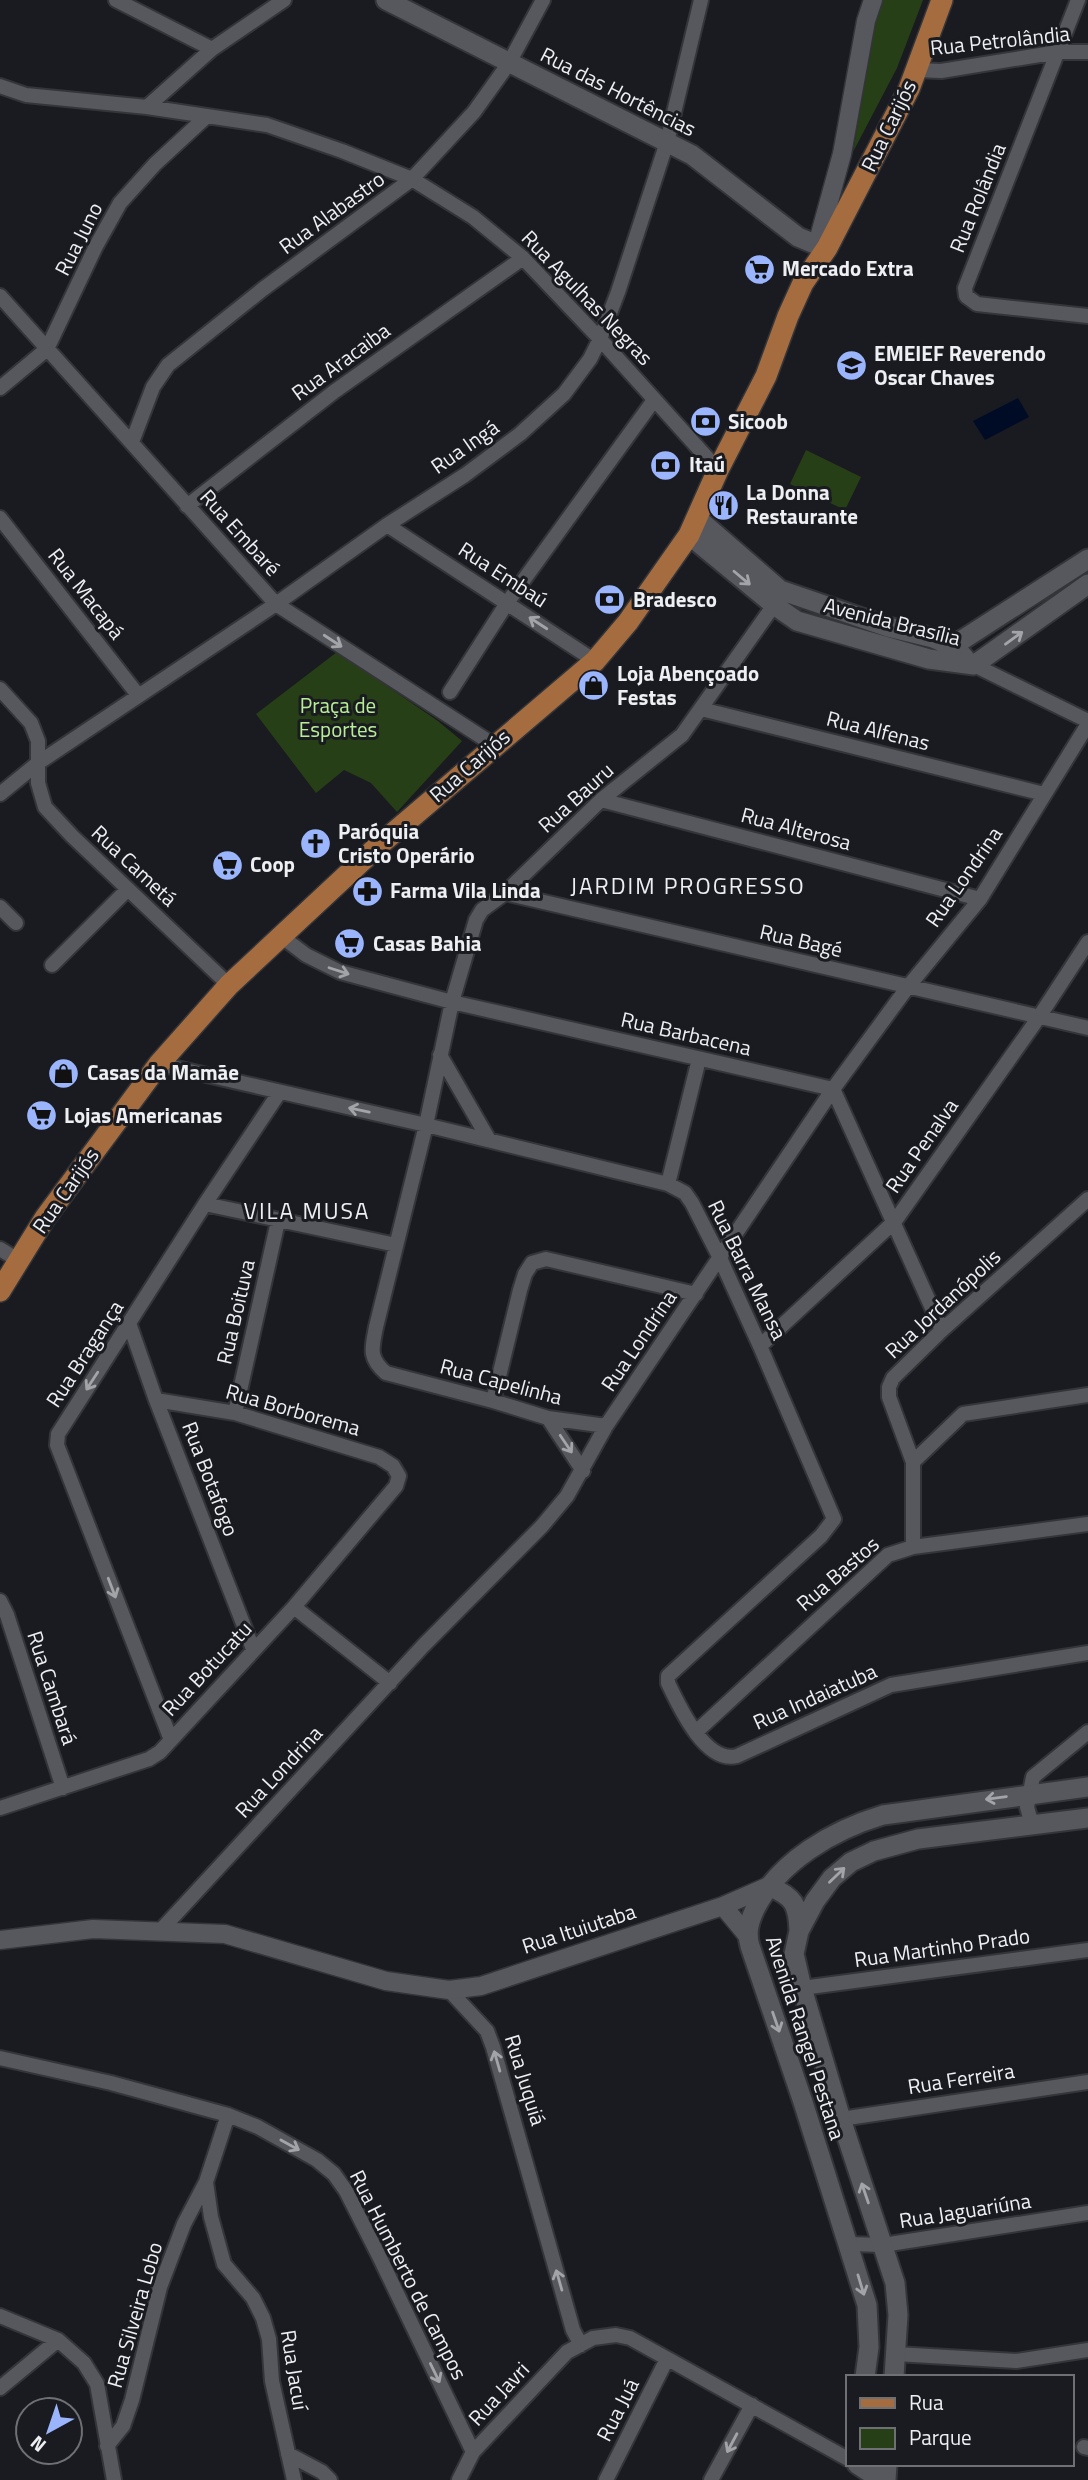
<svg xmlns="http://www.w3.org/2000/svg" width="1088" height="2480" viewBox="0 0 1088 2480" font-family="'Titillium Web',sans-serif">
	<rect width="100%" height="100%" fill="#191b20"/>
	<path fill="#273f16" d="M882,0H923L897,68L853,152L875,19Z
		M806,450L861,477L845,510L790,484Z
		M337,652L438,721L462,741L397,812L371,783L344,770L316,793L256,714Z"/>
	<path fill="#000c25" d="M1018,398L1029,417L985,440L973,421Z"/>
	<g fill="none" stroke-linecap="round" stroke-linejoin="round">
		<defs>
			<path id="minor" d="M116,0L212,49
				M1078,0L965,288L966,296L977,304L1088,316
				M917,70L941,71L1058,52H1088
				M0,86L26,95L147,107L267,125L342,151L412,179L473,217L523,258L600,339L718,470
				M147,107L212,49L284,0
				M0,296L276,604L494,745
				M0,388L47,349L96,246L120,203L155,164L207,116
				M132,442L153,387L168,365L263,289L412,179L474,112L509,63L543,0
				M187,506L335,391L523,258
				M0,518L138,695
				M387,525L595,661
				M956,644L974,665L1088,721
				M0,689L31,723L38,741V783L45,807L72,836L229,985
				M450,692L507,603L654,400
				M701,709L1044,794
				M0,794L38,763L276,604L387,525L465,475L520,434L564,394L590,359L600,339L618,292L667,142L701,0
				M601,800L980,899
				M505,893L1088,1028
				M0,907L16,923
				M281,936L306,955L340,972L452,1002L833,1089L942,1330
				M52,965L128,889
				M440,1055L489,1140
				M159,1064L426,1125L668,1184L685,1193L692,1203L720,1258L760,1346L834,1519L821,1536L668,1676V1683C679,1706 705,1764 737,1756L891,1685L1088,1653
				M668,1184L699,1059
				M205,1204L396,1245
				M0,1249L18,1260
				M129,1323L156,1400L253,1649
				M760,1346L895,1221L1039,1017L1088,942
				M493,1401L520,1290L525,1274L532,1263L546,1259L696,1294
				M235,1413L278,1221
				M548,1418L583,1471
				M606,1426L548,1418L493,1401L386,1373C368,1358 372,1348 376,1327L426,1125L452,1002L476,920L482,910L505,893L601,800L682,735L774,605L777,597
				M913,1462L963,1414L1088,1395
				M913,1547V1462L889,1397V1387L893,1378L942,1330L1088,1199
				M0,1601L7,1615L63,1788
				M294,1607L390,1683
				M696,1732L888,1555L913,1547L1088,1524
				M171,1740L57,1445L58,1434L205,1204L279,1093
				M0,1808L149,1759L160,1752L294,1607L396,1486L399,1476L393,1466L379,1457L235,1413L156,1400
				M1032,1825L1027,1807L1033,1777L1088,1732
				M161,1930L423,1646L542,1526L567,1496L606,1426L833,1089L907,988L980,899L1088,724
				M802,1988L1088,1950
				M449,1990L487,2031L493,2047L573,2330L581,2345
				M0,2058L111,2083L228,2115L258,2127L317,2160L334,2174L346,2191L379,2256L473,2452
				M841,2119L1088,2082
				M206,2182L211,2217L224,2264L253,2298L263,2318L269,2339L272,2381L294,2480
				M849,2244L883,2245L1088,2213
				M0,2316L58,2340L84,2363L97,2384L114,2480
				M896,2354L1016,2361L1088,2350
				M0,2388L58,2340
				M107,2446L123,2426L132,2400L160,2287L184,2224L206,2182L228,2115
				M1084,2447L1088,2448
				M288,2454L322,2472L330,2480
				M459,2480L473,2452L567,2352L593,2338L616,2335L630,2338L848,2459
				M606,2480L667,2359
				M711,2480L752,2405"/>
			<path id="tertiary" d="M827,248L817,245L842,154L866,21L873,0
				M723,1906L747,1935
				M0,1940L93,1929L225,1934L386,1981L449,1990L481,1986L723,1906L769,1886"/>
			<path id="secondary" d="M386,0L692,155L798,237L817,245
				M697,518L780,590L888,627L933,638L947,644H956L1088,559
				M689,535L774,605L797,621L929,659L974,665L1088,584
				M769,1886C794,1897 798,1904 799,1931
				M865,2377L869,2347L867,2305L803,2102L750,1946C746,1932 749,1922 755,1909C779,1861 833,1830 883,1815L1088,1787
				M894,2377L898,2315L895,2283L841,2119L802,1988L794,1954L799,1931L815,1901L832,1878L851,1862L874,1851L918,1839L1088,1818
				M857,2464L872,2474L877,2480
				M886,2480L887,2464"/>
			<path id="primary" d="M0,1291L45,1218L159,1064L229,985L378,846L595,661L628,622L689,535L718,470L766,376L788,316L803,283L827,248L909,89L942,0"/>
		</defs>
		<use href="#minor" stroke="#343539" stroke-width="18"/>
		<use href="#tertiary" stroke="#343539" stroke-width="21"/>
		<use href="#secondary" stroke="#343539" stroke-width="23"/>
		<use href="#primary" stroke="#343539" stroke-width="24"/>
		<use href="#minor" stroke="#56585e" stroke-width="14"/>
		<use href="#tertiary" stroke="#56585e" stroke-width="18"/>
		<use href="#secondary" stroke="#56585e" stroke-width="19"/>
		<use href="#primary" stroke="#a56c3f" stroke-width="21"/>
	</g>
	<defs><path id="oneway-shaft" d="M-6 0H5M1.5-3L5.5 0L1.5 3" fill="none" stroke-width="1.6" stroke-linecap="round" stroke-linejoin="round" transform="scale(1.75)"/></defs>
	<g stroke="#a2a4a8">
		<use href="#oneway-shaft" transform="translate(742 578) rotate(40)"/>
		<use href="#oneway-shaft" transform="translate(538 623) rotate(-147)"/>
		<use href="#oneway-shaft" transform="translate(1014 638) rotate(-36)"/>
		<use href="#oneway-shaft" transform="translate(333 641) rotate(33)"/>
		<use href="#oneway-shaft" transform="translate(339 971) rotate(18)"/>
		<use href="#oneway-shaft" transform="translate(359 1110) rotate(-168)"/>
		<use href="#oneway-shaft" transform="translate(92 1381) rotate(123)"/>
		<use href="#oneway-shaft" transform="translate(566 1444) rotate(56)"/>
		<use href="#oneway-shaft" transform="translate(112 1588) rotate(69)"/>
		<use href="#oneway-shaft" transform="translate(996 1798) rotate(172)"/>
		<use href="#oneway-shaft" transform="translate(837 1875) rotate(-44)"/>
		<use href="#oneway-shaft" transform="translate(776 2022) rotate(71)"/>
		<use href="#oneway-shaft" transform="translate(497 2061) rotate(-106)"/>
		<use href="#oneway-shaft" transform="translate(290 2145) rotate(29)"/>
		<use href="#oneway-shaft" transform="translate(865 2193) rotate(-109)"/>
		<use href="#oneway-shaft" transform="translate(559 2280) rotate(-106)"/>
		<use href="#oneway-shaft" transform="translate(861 2285) rotate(73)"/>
		<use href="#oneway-shaft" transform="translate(435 2373) rotate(64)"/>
		<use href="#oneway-shaft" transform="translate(732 2443) rotate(118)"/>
	</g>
	<defs>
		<symbol id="supermarket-disc" viewBox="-11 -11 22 22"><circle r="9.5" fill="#9bb5fd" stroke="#191b20"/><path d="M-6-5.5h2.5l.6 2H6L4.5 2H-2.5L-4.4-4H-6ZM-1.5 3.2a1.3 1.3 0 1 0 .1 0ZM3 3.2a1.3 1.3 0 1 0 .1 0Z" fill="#111"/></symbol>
		<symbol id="school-disc" viewBox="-11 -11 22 22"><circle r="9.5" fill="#9bb5fd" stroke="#191b20"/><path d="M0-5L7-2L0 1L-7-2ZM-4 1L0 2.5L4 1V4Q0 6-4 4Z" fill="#111"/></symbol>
		<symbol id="bank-disc" viewBox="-11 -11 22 22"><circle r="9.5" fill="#9bb5fd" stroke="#191b20"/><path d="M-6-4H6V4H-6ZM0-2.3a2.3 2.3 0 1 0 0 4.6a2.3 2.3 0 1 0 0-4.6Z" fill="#111"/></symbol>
		<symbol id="restaurant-disc" viewBox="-11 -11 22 22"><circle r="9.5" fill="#9bb5fd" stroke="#191b20"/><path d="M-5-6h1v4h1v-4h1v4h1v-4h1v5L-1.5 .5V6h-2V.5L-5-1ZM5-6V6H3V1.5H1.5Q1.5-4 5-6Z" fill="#111"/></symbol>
		<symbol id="shop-disc" viewBox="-11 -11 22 22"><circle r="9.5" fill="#9bb5fd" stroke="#191b20"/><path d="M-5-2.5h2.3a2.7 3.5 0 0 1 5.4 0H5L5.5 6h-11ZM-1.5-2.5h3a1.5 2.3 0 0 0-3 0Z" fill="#111"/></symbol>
		<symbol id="church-disc" viewBox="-11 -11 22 22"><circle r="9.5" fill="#9bb5fd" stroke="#191b20"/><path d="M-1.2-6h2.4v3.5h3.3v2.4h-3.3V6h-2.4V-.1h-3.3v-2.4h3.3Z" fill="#111"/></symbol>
		<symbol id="pharmacy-disc" viewBox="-11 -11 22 22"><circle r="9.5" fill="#9bb5fd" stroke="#191b20"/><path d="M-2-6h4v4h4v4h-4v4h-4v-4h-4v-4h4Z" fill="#111"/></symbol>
	</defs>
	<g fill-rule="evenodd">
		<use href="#supermarket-disc" x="742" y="252" width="35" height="35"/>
		<use href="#school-disc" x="834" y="348" width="35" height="35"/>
		<use href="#bank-disc" x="688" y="404" width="35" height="35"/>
		<use href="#bank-disc" x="648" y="448" width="35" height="35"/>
		<use href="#restaurant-disc" x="706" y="488" width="35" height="35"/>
		<use href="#bank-disc" x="592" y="582" width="35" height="35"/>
		<use href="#shop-disc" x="576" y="668" width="35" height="35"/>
		<use href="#church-disc" x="298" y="826" width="35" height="35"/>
		<use href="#supermarket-disc" x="210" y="848" width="35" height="35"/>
		<use href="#pharmacy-disc" x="350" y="874" width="35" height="35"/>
		<use href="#supermarket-disc" x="332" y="926" width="35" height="35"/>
		<use href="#shop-disc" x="46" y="1056" width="35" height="35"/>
		<use href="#supermarket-disc" x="24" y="1098" width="35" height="35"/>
	</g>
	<g text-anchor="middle" stroke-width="6" stroke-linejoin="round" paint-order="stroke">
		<g font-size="21" fill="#eeeff3" stroke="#191b20">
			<text transform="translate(1000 41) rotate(-6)" y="7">Rua Petrolândia</text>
			<text transform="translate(618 92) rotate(27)" y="7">Rua das Hortências</text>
			<text transform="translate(889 126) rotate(-64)" y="7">Rua Carijós</text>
			<text transform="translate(978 198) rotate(-68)" y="7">Rua Rolândia</text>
			<text transform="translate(332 213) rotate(-36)" y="7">Rua Alabastro</text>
			<text transform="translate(79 239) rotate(-63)" y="7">Rua Juno</text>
			<text transform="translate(587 298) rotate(46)" y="7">Rua Agulhas Negras</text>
			<text transform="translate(341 362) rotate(-36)" y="7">Rua Aracaiba</text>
			<text transform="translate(465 447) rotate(-35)" y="7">Rua Ingá</text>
			<text transform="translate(240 533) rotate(48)" y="7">Rua Embaré</text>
			<text transform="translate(503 575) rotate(33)" y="7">Rua Embaú</text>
			<text transform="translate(86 594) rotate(52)" y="7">Rua Macapá</text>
			<text transform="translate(892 622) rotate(14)" y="7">Avenida Brasília</text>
			<text transform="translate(878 731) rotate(14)" y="7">Rua Alfenas</text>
			<text transform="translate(470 766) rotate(-41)" y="7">Rua Carijós</text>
			<text transform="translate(576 798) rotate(-42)" y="7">Rua Bauru</text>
			<text transform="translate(796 829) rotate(15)" y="7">Rua Alterosa</text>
			<text transform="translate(134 866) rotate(43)" y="7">Rua Cametá</text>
			<text transform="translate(964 877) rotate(-55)" y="7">Rua Londrina</text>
			<text transform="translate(801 941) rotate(13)" y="7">Rua Bagé</text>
			<text transform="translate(686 1034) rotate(13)" y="7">Rua Barbacena</text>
			<text transform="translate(922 1146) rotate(-55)" y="7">Rua Penalva</text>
			<text transform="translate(66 1191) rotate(-55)" y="7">Rua Carijós</text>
			<text transform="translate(747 1270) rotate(64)" y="7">Rua Barra Mansa</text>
			<text transform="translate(943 1304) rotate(-43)" y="7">Rua Jordanópolis</text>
			<text transform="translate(236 1312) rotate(-77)" y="7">Rua Boituva</text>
			<text transform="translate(639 1341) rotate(-56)" y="7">Rua Londrina</text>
			<text transform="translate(85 1354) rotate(-57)" y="7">Rua Bragança</text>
			<text transform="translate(501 1382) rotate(15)" y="7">Rua Capelinha</text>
			<text transform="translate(293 1410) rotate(16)" y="7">Rua Borborema</text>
			<text transform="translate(210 1479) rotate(69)" y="7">Rua Botafogo</text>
			<text transform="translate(838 1574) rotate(-41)" y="7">Rua Bastos</text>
			<text transform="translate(207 1669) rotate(-47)" y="7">Rua Botucatu</text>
			<text transform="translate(52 1688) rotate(72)" y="7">Rua Cambará</text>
			<text transform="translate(815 1697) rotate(-24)" y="7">Rua Indaiatuba</text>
			<text transform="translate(279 1772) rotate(-47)" y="7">Rua Londrina</text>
			<text transform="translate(579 1929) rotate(-18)" y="7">Rua Ituiutaba</text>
			<text transform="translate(942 1948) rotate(-8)" y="7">Rua Martinho Prado</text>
			<text transform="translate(805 2038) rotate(72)" y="7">Avenida Rangel Pestana</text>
			<text transform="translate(961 2079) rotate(-9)" y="7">Rua Ferreira</text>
			<text transform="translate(525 2080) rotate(73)" y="7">Rua Juquiá</text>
			<text transform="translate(965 2211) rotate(-9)" y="7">Rua Jaguariúna</text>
			<text transform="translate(408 2275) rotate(63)" y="7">Rua Humberto de Campos</text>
			<text transform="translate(135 2315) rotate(-74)" y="7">Rua Silveira Lobo</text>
			<text transform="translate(294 2370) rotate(81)" y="7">Rua Jacuí</text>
			<text transform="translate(499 2394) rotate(-47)" y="7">Rua Javri</text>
			<text transform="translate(618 2410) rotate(-63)" y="7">Rua Juá</text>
		</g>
		<g font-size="21" font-weight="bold" fill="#eeeff3" stroke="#191b20" text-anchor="start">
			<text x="782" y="276">Mercado Extra</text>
			<text x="874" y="361">EMEIEF Reverendo<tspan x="874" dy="24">Oscar Chaves</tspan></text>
			<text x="728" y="429">Sicoob</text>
			<text x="689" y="472">Itaú</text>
			<text x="746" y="500">La Donna<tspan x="746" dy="24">Restaurante</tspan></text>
			<text x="633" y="607">Bradesco</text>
			<text x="617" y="681">Loja Abençoado<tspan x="617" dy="24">Festas</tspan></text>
			<text x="338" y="839">Paróquia<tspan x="338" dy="24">Cristo Operário</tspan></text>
			<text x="250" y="872">Coop</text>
			<text x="390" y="898">Farma Vila Linda</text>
			<text x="373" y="951">Casas Bahia</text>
			<text x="87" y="1080">Casas da Mamãe</text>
			<text x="64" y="1123">Lojas Americanas</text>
		</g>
		<g font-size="21" fill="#b8ef96" stroke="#191b20">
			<text x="338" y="713">Praça de<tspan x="338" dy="24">Esportes</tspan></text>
		</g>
		<g font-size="23" letter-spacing="2" fill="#eeeff3" stroke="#191b20">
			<text x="688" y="894">JARDIM PROGRESSO</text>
			<text x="307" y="1219">VILA MUSA</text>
		</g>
	</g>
	<rect x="846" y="2375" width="228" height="91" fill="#191b20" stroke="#6e7074" stroke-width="2"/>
	<rect x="860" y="2398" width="35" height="10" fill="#a56c3f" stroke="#6e7074" stroke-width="2"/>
	<text x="909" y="2410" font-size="21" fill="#eeeff3">Rua</text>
	<rect x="860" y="2428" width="35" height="21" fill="#273f16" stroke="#6e7074" stroke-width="2"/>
	<text x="909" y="2445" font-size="21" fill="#eeeff3">Parque</text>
	<g transform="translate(49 2431) rotate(220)"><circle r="33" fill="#191b20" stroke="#6e7074" stroke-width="2"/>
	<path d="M0-5L12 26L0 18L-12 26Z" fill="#9bb5fd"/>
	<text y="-10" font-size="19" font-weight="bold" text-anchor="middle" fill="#eeeff3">N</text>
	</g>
</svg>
